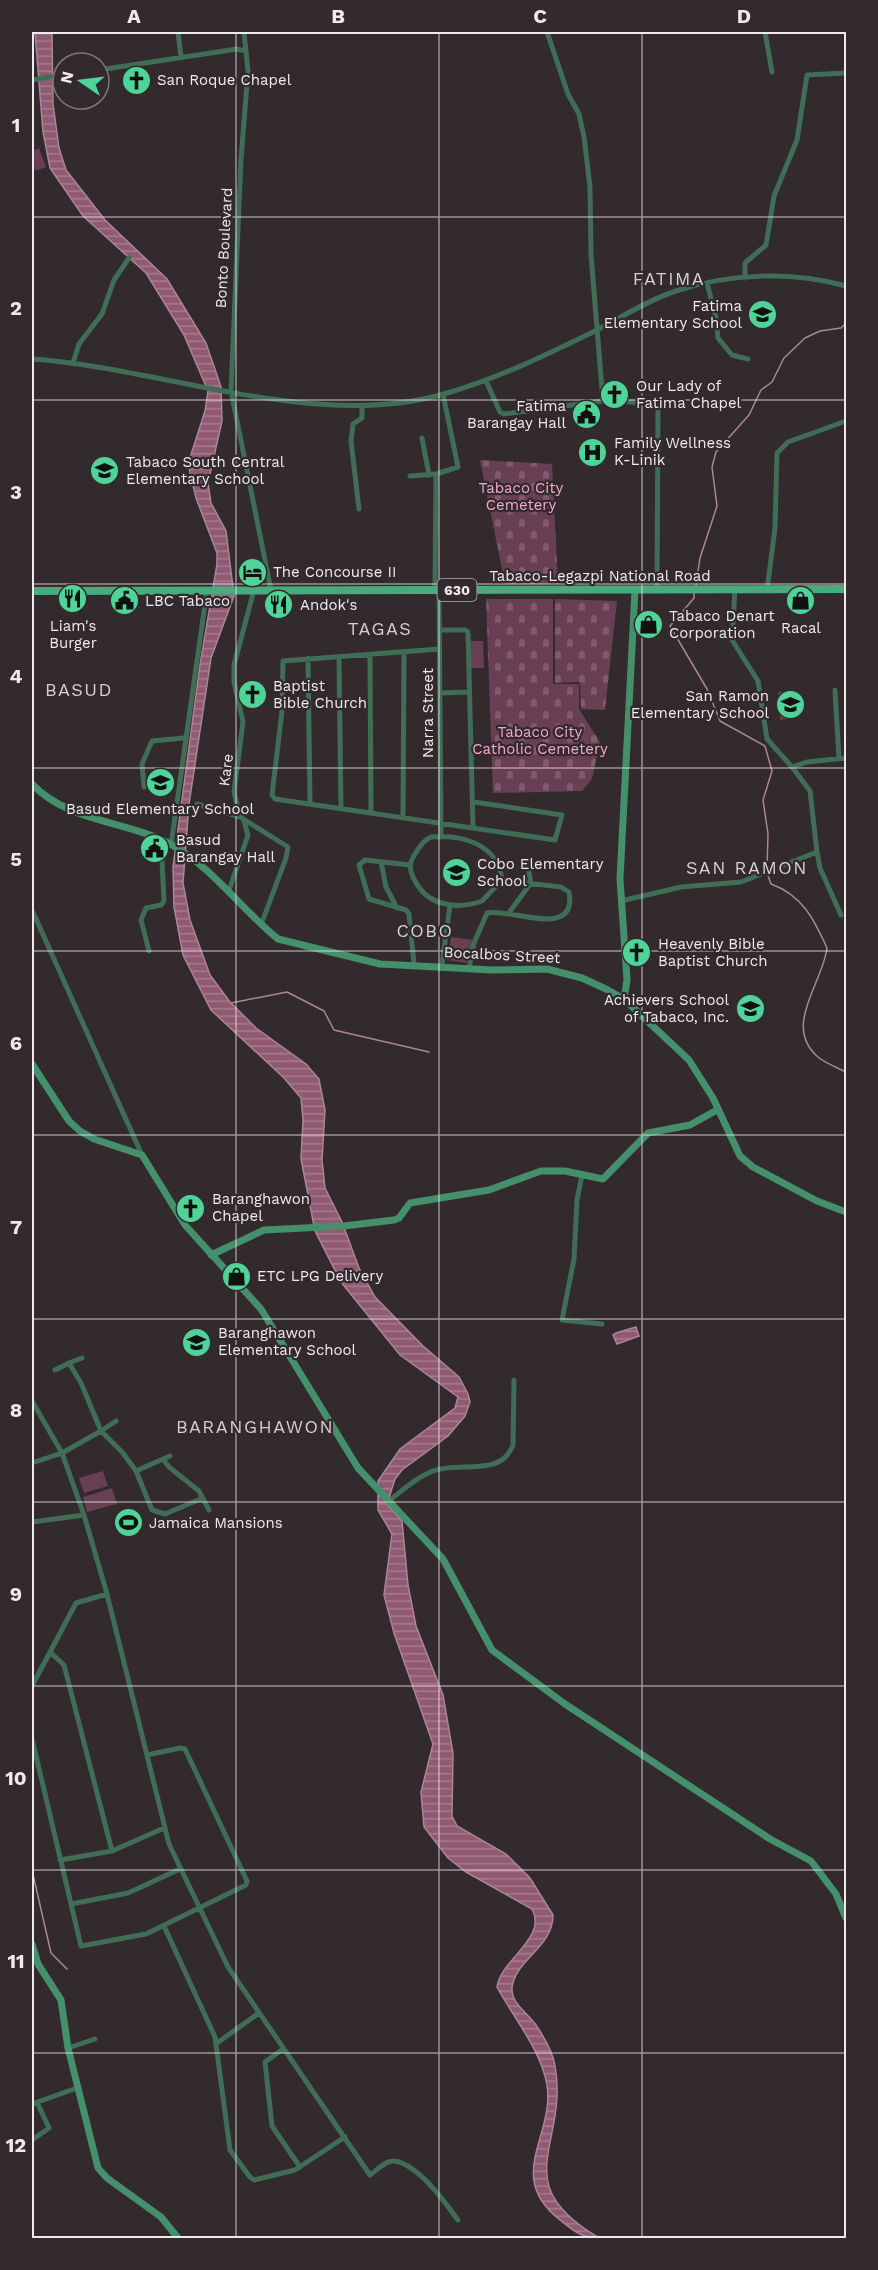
<svg xmlns="http://www.w3.org/2000/svg" width="878" height="2270" viewBox="0 0 878 2270" font-family="'Work Sans',sans-serif">
	<defs>
		<pattern id="cemetery-stones" width="16" height="16" patternUnits="userSpaceOnUse" patternTransform="scale(1.5)"><rect width="16" height="16" fill="#693f53"/><path d="M2 7V4a2 2 0 0 1 4 0v3zM10 15v-3a2 2 0 0 1 4 0v3z" fill="#7f5b6c"/></pattern>
		<pattern id="park-tufts" width="24" height="20" patternUnits="userSpaceOnUse" patternTransform="scale(1.5)"><rect width="24" height="20" fill="#693f53"/><path d="M3 7l-1-3M5 7V3M7 7l1-3M15 17l-1-3M17 17v-4M19 17l1-3" fill="none" stroke="#7f5b6c"/></pattern>
		<pattern id="water-rules" width="6" height="5" patternUnits="userSpaceOnUse" patternTransform="scale(1.5)"><rect width="6" height="5" fill="#905a72"/><path d="M0 2.5h6" fill="none" stroke="#a57a8d"/></pattern>
	</defs>
	<rect width="100%" height="100%" fill="#322a2d"/>
	<path fill="url(#cemetery-stones)" d="M480,460L552,464L558,584H505Z
		M486,599H553V684H579V709L600,742L592,779L582,791L493,793Z
		M555,599L617,601L605,710L581,709L580,682L555,683Z"/>
	<path fill="url(#park-tufts)" d="M448,952L469,955L467,963L447,960Z"/>
	<path fill="#693f53" d="M39,148L46,167L35,171L32,151Z
		M471,641H483L484,668H471Z
		M791,691L794,718L780,720L778,692Z
		M445,863L469,868L467,882L442,878Z
		M451,937L472,940L470,954L449,950Z
		M103,1471L108,1486L84,1493L79,1478Z
		M112,1488L117,1504L87,1512L83,1497Z"/>
	<path fill="url(#water-rules)" stroke="#ad8597" stroke-width="1.5" d="M35,32H52L53,104L59,148L66,170L105,220L167,279L206,343L221,387L222,421L208,483L211,503L226,531L234,596L211,658L189,804L183,883L190,920L210,975L230,1002L256,1028L306,1064L319,1079L325,1110L322,1160L325,1188L342,1222L359,1268L375,1297L423,1346L459,1377L468,1394L470,1402L465,1416L448,1436L402,1470L395,1479L387,1504L402,1521L408,1585L416,1626L443,1695L453,1753L452,1816L457,1826L506,1854L530,1878L553,1915C553,1948 515,1959 512,1988C511,2004 528,2013 536,2025C544,2037 553,2052 555,2066C569,2146 505,2182 599,2238C581,2238 574,2231 560,2220C504,2176 555,2136 547,2085C541,2050 513,2017 497,1987C501,1959 548,1938 532,1909L466,1872L448,1858L424,1827L421,1792L433,1744L394,1633L384,1595L392,1534L378,1510V1481L400,1449L455,1408L458,1397L400,1355L341,1282L315,1231L301,1159L303,1120L301,1098L284,1078L211,1010L183,955L174,907L173,867L200,665L217,564V553L196,498L188,464L205,411L208,391L184,335L146,273L83,216L50,168L43,132Z
		M636,1327L639,1336L617,1344L613,1335L616,1333Z
		M124,1514L130,1517L133,1527L131,1531L124,1529L121,1519Z"/>
	<g fill="none" stroke-linecap="round" stroke-linejoin="round">
		<path stroke="#ad8597" stroke-width="1.5" d="M696,585L700,558L717,506L712,467L716,452L749,415L761,390L772,382L784,358L805,338L820,331L841,328L846,323
			M694,593V598L670,626L707,689L720,721L765,746L772,771L763,800L768,834L767,869
			M767,873L771,884C802,895 814,919 827,948C823,983 782,1026 818,1057C825,1063 838,1068 846,1072
			M231,1003L287,992L324,1011L334,1030L429,1052
			M32,1870L51,1953L67,1969"/>
		<path stroke="#406d56" stroke-width="5" d="M178,32L181,57
			M244,32L248,71L241,159L231,391L271,590
			M765,32L772,72
			M99,70L237,49L245,51
			M32,80L63,75
			M745,278V263L766,245L774,196L797,140L807,75L846,73
			M707,283L716,318L718,338L732,355L748,359
			M32,359C164,368 314,431 444,394C497,379 546,355 595,331C622,317 648,300 676,291C729,273 793,271 846,286
			M73,363L79,344L102,314L114,280L129,258
			M486,381L500,412L504,414L603,401L591,255L590,187L584,137L579,114L568,94L547,32
			M603,401L656,403L658,407L657,590
			M422,438L429,475
			M410,476L436,474L458,467L443,394
			M359,509L351,441L353,424L362,418V406
			M435,589L436,474
			M439,589L441,837
			M735,589L732,640L758,681L767,739L792,767L807,762L846,758
			M254,590L234,665V682L243,722L234,792L240,817L288,847L286,858L261,925
			M767,590L775,528L777,453L788,442L846,421
			M439,630H465L468,632L473,827
			M439,649L283,661L282,711L272,795L275,799L555,840L562,815L474,802
			M370,655L371,811
			M339,657L341,808
			M308,658L310,803
			M835,690L839,759
			M440,693L469,692
			M144,787L142,764L152,741L184,738
			M197,804L240,817
			M403,816L404,652
			M171,845L207,590
			M817,852L820,868L841,915
			M381,862L386,887L397,908
			M410,865L365,860L359,865L369,899L406,910L409,914L414,964
			M228,893L248,835L244,821
			M621,901L681,887L741,882L817,852L810,791L792,767
			M32,910L142,1155
			M508,914L531,883L527,862
			M149,951L141,920L146,908L161,905L164,901L161,840
			M442,965L450,905
			M469,968L474,943L487,913C508,907 578,941 569,892L561,887L502,880L482,901C457,910 428,906 415,881C408,868 409,862 417,851C421,845 424,840 431,837C462,834 498,844 502,880
			M582,1175L577,1200L574,1259L562,1320L602,1324
			M55,1370L69,1363
			M32,1401L62,1453L84,1515L107,1594L169,1844L228,1967L370,2175C377,2170 386,2160 394,2161C418,2164 445,2202 458,2220
			M116,1421L101,1431L123,1453L136,1471L170,1456
			M163,1459L169,1467L199,1491L209,1510
			M32,1463L62,1453L101,1431L81,1383L69,1363L82,1358
			M136,1471L152,1510L165,1514L203,1498
			M390,1500C403,1490 417,1477 433,1471C460,1461 501,1478 513,1445L514,1380
			M32,1522L84,1515
			M50,1652L64,1665L112,1851
			M32,1686L76,1603L107,1594
			M32,1739L81,1946L146,1934L246,1885L247,1881L185,1749L180,1748L147,1755
			M60,1860L112,1851L164,1828
			M71,1904L128,1893L180,1869
			M164,1926L215,2037L230,2150L250,2177L254,2180L295,2170L345,2137
			M217,2043L259,2013
			M68,2048L95,2039
			M283,2049L265,2062L272,2126L300,2167
			M32,2104L77,2088
			M32,2140L49,2128L37,2102"/>
		<path stroke="#45906c" stroke-width="7" d="M32,784C69,823 127,820 172,845C213,868 242,910 278,939L380,964L492,970L547,969L582,978L606,989L624,999L689,1060L713,1098L740,1156L753,1167L817,1201L846,1212
			M624,999L627,980L620,879L635,590
			M32,1064L69,1121L80,1131L94,1139L142,1155L185,1225L261,1309L358,1468L443,1559L492,1650L565,1704L770,1839L811,1861L836,1894L846,1918
			M211,1255L264,1230L344,1226L394,1220L399,1218L410,1203L489,1190L541,1171H565L603,1179L648,1133L690,1125L717,1110
			M32,1944L38,1964L61,2000L68,2048L98,2168L107,2178L161,2217L178,2238"/>
		<path stroke="#47ab7e" stroke-width="8" d="M32,591L846,589"/>
	</g>
	<path fill="none" stroke="#f0eaec" stroke-width="1.5" stroke-opacity="0.55" d="M236,32V2238M439,32V2238M642,32V2238M32,217H846M32,400H846M32,584H846M32,768H846M32,951H846M32,1135H846M32,1319H846M32,1502H846M32,1686H846M32,1870H846M32,2053H846"/>
	<defs>
		<symbol id="church-disc" viewBox="-11 -11 22 22"><circle r="9.5" fill="#4fd399" stroke="#322a2d"/><path d="M-1.2-6h2.4v3.5h3.3v2.4h-3.3V6h-2.4V-.1h-3.3v-2.4h3.3Z" fill="#111"/></symbol>
		<symbol id="school-disc" viewBox="-11 -11 22 22"><circle r="9.5" fill="#4fd399" stroke="#322a2d"/><path d="M0-5L7-2L0 1L-7-2ZM-4 1L0 2.5L4 1V4Q0 6-4 4Z" fill="#111"/></symbol>
		<symbol id="civic-disc" viewBox="-11 -11 22 22"><circle r="9.5" fill="#4fd399" stroke="#322a2d"/><path d="M-.6-6.5H3V-4.5H.6V-3L4-1V1h2V6H-6V1h2V-1L-.6-3ZM-1.2 2.5V6h2.4V2.5Z" fill="#111"/></symbol>
		<symbol id="hospital-disc" viewBox="-11 -11 22 22"><circle r="9.5" fill="#4fd399" stroke="#322a2d"/><path d="M-5-5h3v3.5h4V-5h3V5h-3V1.5h-4V5h-3Z" fill="#111"/></symbol>
		<symbol id="hotel-disc" viewBox="-11 -11 22 22"><circle r="9.5" fill="#4fd399" stroke="#322a2d"/><path d="M-6-4.5h1.5V1H6V5H4.5V3h-9V5H-6ZM-4 0a1.8 1.8 0 1 1 3.6 0ZM.5 0V-2.5h3Q6-2.5 6 0Z" fill="#111"/></symbol>
		<symbol id="restaurant-disc" viewBox="-11 -11 22 22"><circle r="9.5" fill="#4fd399" stroke="#322a2d"/><path d="M-5-6h1v4h1v-4h1v4h1v-4h1v5L-1.5 .5V6h-2V.5L-5-1ZM5-6V6H3V1.5H1.5Q1.5-4 5-6Z" fill="#111"/></symbol>
		<symbol id="shop-disc" viewBox="-11 -11 22 22"><circle r="9.5" fill="#4fd399" stroke="#322a2d"/><path d="M-5-2.5h2.3a2.7 3.5 0 0 1 5.4 0H5L5.5 6h-11ZM-1.5-2.5h3a1.5 2.3 0 0 0-3 0Z" fill="#111"/></symbol>
		<symbol id="stadium-disc" viewBox="-11 -11 22 22"><circle r="9.5" fill="#4fd399" stroke="#322a2d"/><path d="M0-5a6.5 5 0 1 0 0 10a6.5 5 0 1 0 0-10ZM-3.5-1.8h7v3.6h-7Z" fill="#111"/></symbol>
	</defs>
	<g fill-rule="evenodd">
		<use href="#church-disc" x="120" y="64" width="33" height="33"/>
		<use href="#school-disc" x="746" y="298" width="33" height="33"/>
		<use href="#church-disc" x="598" y="378" width="33" height="33"/>
		<use href="#civic-disc" x="570" y="398" width="33" height="33"/>
		<use href="#hospital-disc" x="576" y="436" width="33" height="33"/>
		<use href="#school-disc" x="88" y="454" width="33" height="33"/>
		<use href="#hotel-disc" x="236" y="556" width="33" height="33"/>
		<use href="#restaurant-disc" x="56" y="582" width="33" height="33"/>
		<use href="#civic-disc" x="108" y="584" width="33" height="33"/>
		<use href="#shop-disc" x="784" y="584" width="33" height="33"/>
		<use href="#restaurant-disc" x="262" y="588" width="33" height="33"/>
		<use href="#shop-disc" x="632" y="608" width="33" height="33"/>
		<use href="#church-disc" x="236" y="678" width="33" height="33"/>
		<use href="#school-disc" x="774" y="688" width="33" height="33"/>
		<use href="#school-disc" x="144" y="766" width="33" height="33"/>
		<use href="#civic-disc" x="138" y="832" width="33" height="33"/>
		<use href="#school-disc" x="440" y="856" width="33" height="33"/>
		<use href="#church-disc" x="620" y="936" width="33" height="33"/>
		<use href="#school-disc" x="734" y="992" width="33" height="33"/>
		<use href="#church-disc" x="174" y="1192" width="33" height="33"/>
		<use href="#shop-disc" x="220" y="1260" width="33" height="33"/>
		<use href="#school-disc" x="180" y="1326" width="33" height="33"/>
		<use href="#stadium-disc" x="112" y="1506" width="33" height="33"/>
	</g>
	<g text-anchor="middle" stroke-width="4.5" stroke-linejoin="round" paint-order="stroke">
		<rect fill="#322a2d" stroke="#b7b0b3" stroke-width="1.5" x="437.5" y="579" width="39" height="22" rx="4.5"/>
		<g font-size="14" font-weight="bold" fill="#f0eaec">
			<text x="457" y="595">630</text>
		</g>
		<g font-size="15" fill="#f0eaec" stroke="#322a2d" text-anchor="start">
			<text x="157" y="85">San Roque Chapel</text>
			<text x="742" y="311" text-anchor="end">Fatima<tspan x="742" dy="17">Elementary School</tspan></text>
			<text x="636" y="391">Our Lady of<tspan x="636" dy="17">Fatima Chapel</tspan></text>
			<text x="566" y="411" text-anchor="end">Fatima<tspan x="566" dy="17">Barangay Hall</tspan></text>
			<text x="614" y="448">Family Wellness<tspan x="614" dy="17">K-Linik</tspan></text>
			<text x="126" y="467">Tabaco South Central<tspan x="126" dy="17">Elementary School</tspan></text>
			<text x="273" y="577">The Concourse II</text>
			<text x="145" y="606">LBC Tabaco</text>
			<text x="300" y="610">Andok's</text>
			<text x="669" y="621">Tabaco Denart<tspan x="669" dy="17">Corporation</tspan></text>
			<text x="73" y="631" text-anchor="middle">Liam's<tspan x="73" dy="17">Burger</tspan></text>
			<text x="801" y="633" text-anchor="middle">Racal</text>
			<text x="273" y="691">Baptist<tspan x="273" dy="17">Bible Church</tspan></text>
			<text x="769" y="701" text-anchor="end">San Ramon<tspan x="769" dy="17">Elementary School</tspan></text>
			<text x="160" y="814" text-anchor="middle">Basud Elementary School</text>
			<text x="176" y="845">Basud<tspan x="176" dy="17">Barangay Hall</tspan></text>
			<text x="477" y="869">Cobo Elementary<tspan x="477" dy="17">School</tspan></text>
			<text x="658" y="949">Heavenly Bible<tspan x="658" dy="17">Baptist Church</tspan></text>
			<text x="729" y="1005" text-anchor="end">Achievers School<tspan x="729" dy="17">of Tabaco, Inc.</tspan></text>
			<text x="212" y="1204">Baranghawon<tspan x="212" dy="17">Chapel</tspan></text>
			<text x="257" y="1281">ETC LPG Delivery</text>
			<text x="218" y="1338">Baranghawon<tspan x="218" dy="17">Elementary School</tspan></text>
			<text x="149" y="1528">Jamaica Mansions</text>
		</g>
		<g font-size="15" fill="#f0eaec" stroke="#322a2d">
			<text transform="translate(224 248) rotate(-87)" y="5">Bonto Boulevard</text>
			<text x="600" y="581">Tabaco-Legazpi National Road</text>
			<text transform="translate(428 713) rotate(-90)" y="5">Narra Street</text>
			<text transform="translate(226 770) rotate(-83)" y="5">Kare</text>
			<text transform="translate(502 955) rotate(3)" y="5">Bocalbos Street</text>
		</g>
		<g font-size="15" fill="#f9a6cb" stroke="#322a2d">
			<text x="521" y="493">Tabaco City<tspan x="521" dy="17">Cemetery</tspan></text>
			<text x="540" y="737">Tabaco City<tspan x="540" dy="17">Catholic Cemetery</tspan></text>
		</g>
		<g font-size="18" letter-spacing="1.5" fill="#d9ced2" stroke="#322a2d">
			<text x="669" y="285">FATIMA</text>
			<text x="380" y="635">TAGAS</text>
			<text x="79" y="696">BASUD</text>
			<text x="747" y="874">SAN RAMON</text>
			<text x="425" y="937">COBO</text>
			<text x="255" y="1433">BARANGHAWON</text>
		</g>
	</g>
	<rect width="878" height="2270" fill="none" stroke="#322a2d" stroke-width="66"/>
	<g transform="translate(81 81) rotate(284)"><circle r="28" fill="#322a2d" stroke="#7e7779" stroke-width="1.5"/>
	<path d="M0-4.5L10 22L0 15L-10 22Z" fill="#4fd399"/>
	<text y="-9" font-size="16" font-weight="bold" text-anchor="middle" fill="#f0eaec">N</text>
	</g>
	<rect x="33" y="33" width="812" height="2204" fill="none" stroke="#f0eaec" stroke-width="2"/>
	<g font-size="20" text-anchor="middle" font-weight="bold" fill="#f0eaec">
		<text x="134" y="23">A</text>
		<text x="338" y="23">B</text>
		<text x="540" y="23">C</text>
		<text x="744" y="23">D</text>
		<text x="16" y="132">1</text>
		<text x="16" y="315">2</text>
		<text x="16" y="499">3</text>
		<text x="16" y="683">4</text>
		<text x="16" y="866">5</text>
		<text x="16" y="1050">6</text>
		<text x="16" y="1234">7</text>
		<text x="16" y="1417">8</text>
		<text x="16" y="1601">9</text>
		<text x="16" y="1785">10</text>
		<text x="16" y="1968">11</text>
		<text x="16" y="2152">12</text>
	</g>
</svg>
